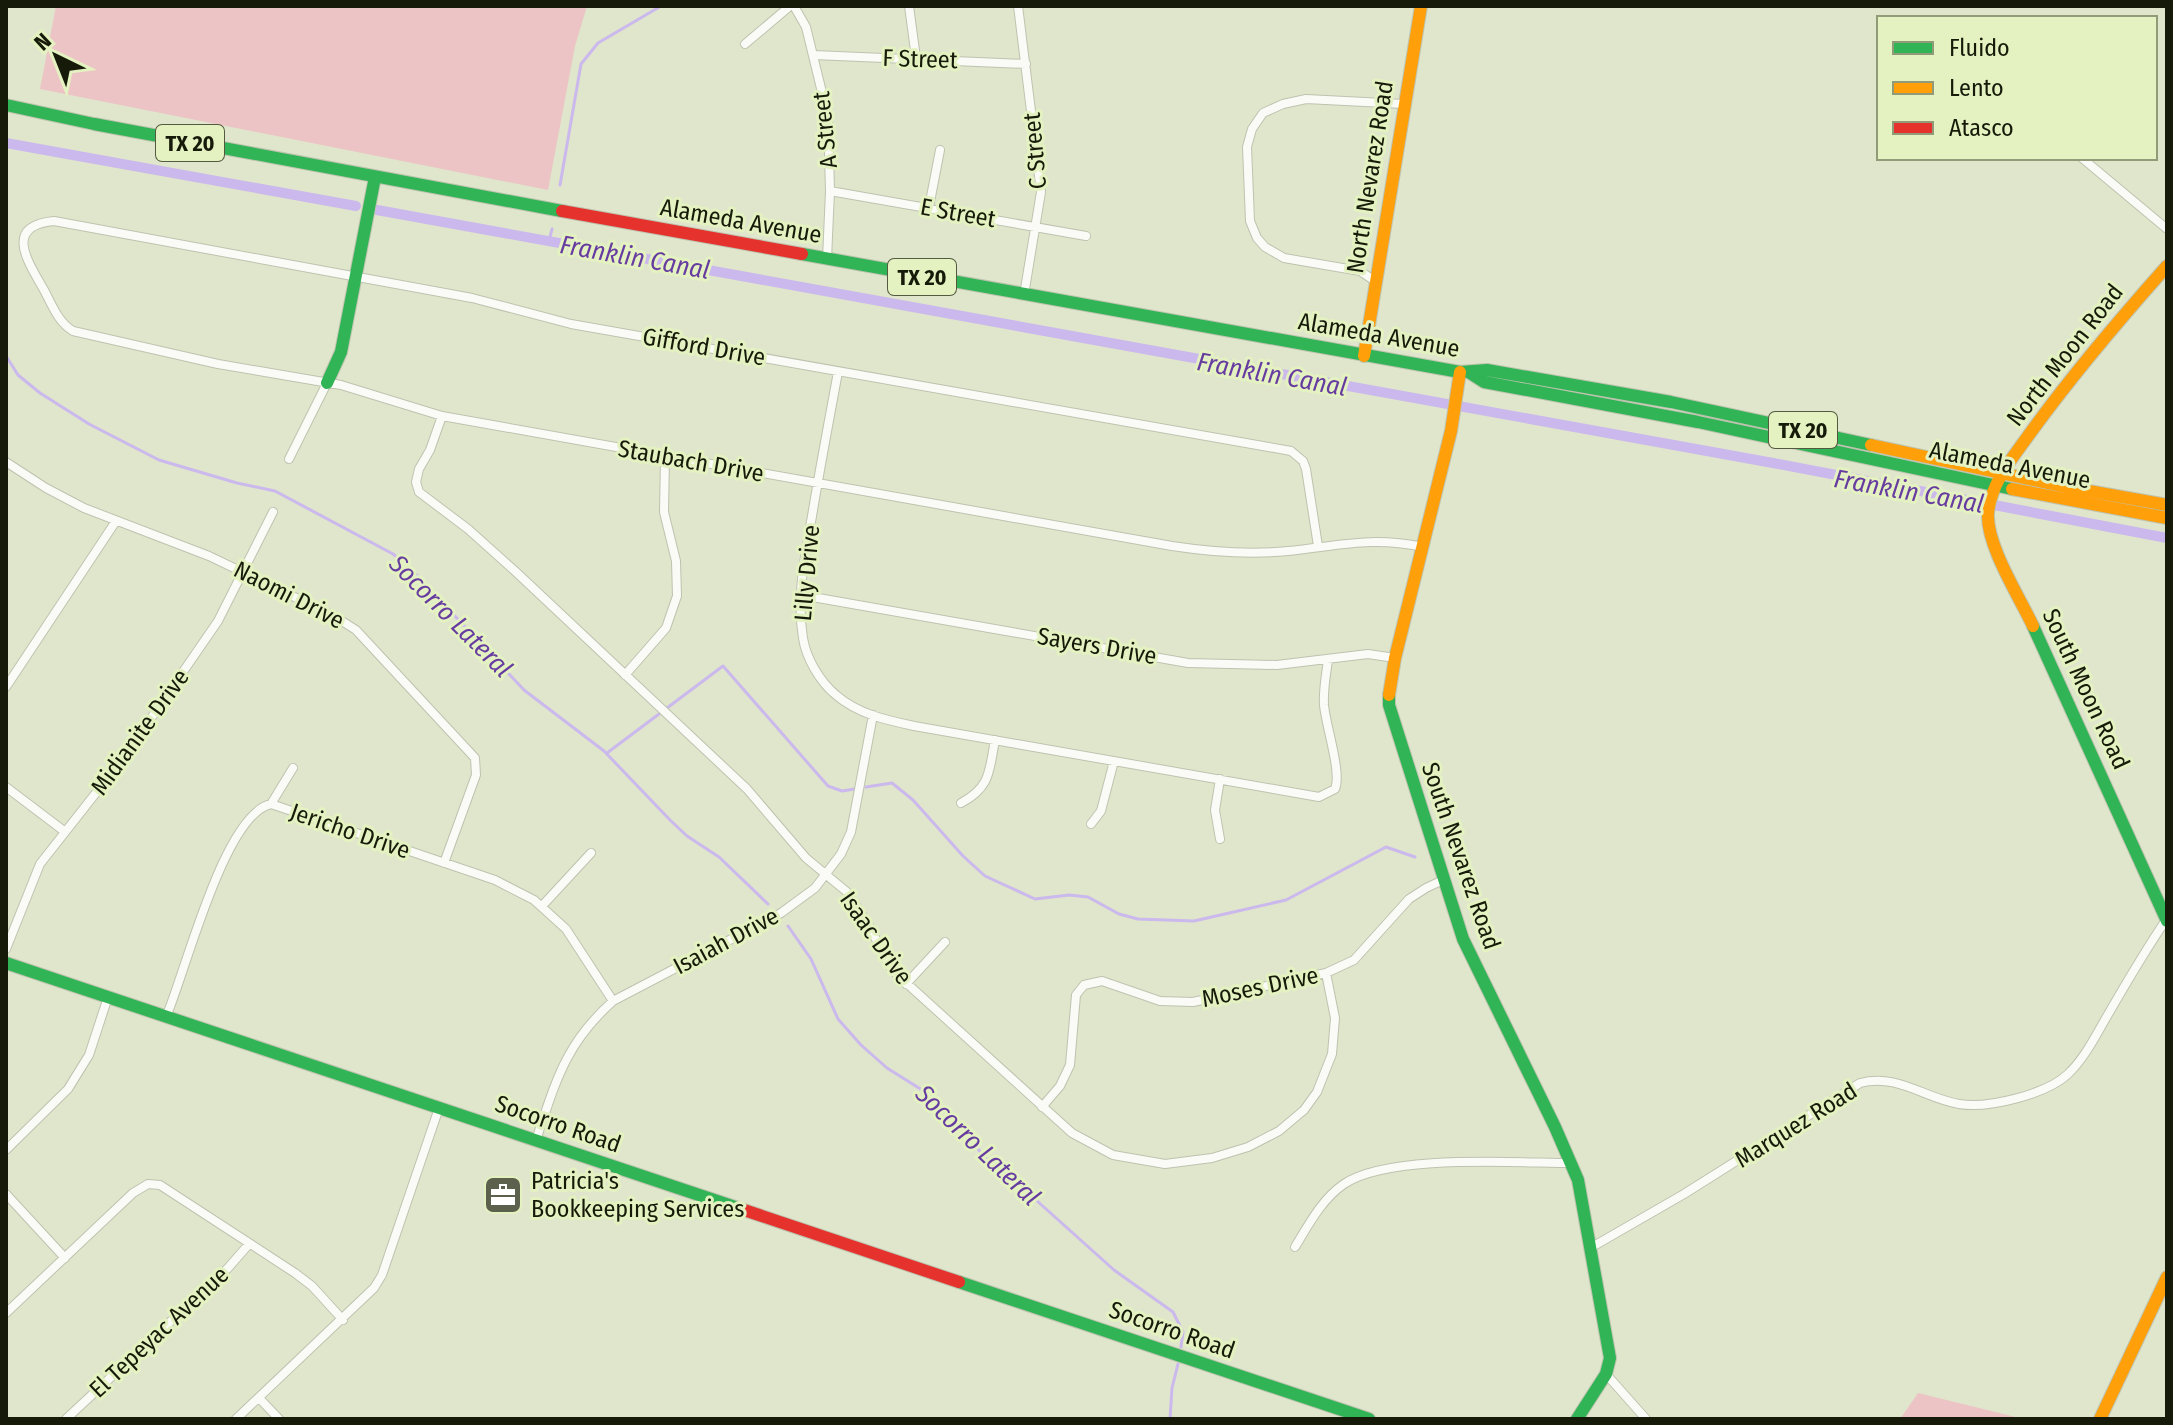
<svg xmlns="http://www.w3.org/2000/svg" width="2173" height="1425" viewBox="0 0 2173 1425" font-family="'Fira Sans Condensed',sans-serif">
	<rect width="100%" height="100%" fill="#dfe6cc"/>
	<path fill="#edc4c5" d="M56,6H587L575,46L548,190L40,89Z
		M1918,1393L2024,1419H1900Z"/>
	<g fill="none" stroke-linecap="round" stroke-linejoin="round">
		<path stroke="#cbb8ed" stroke-width="3" d="M560,185L581,64L598,43L661,6
			M549,241L552,229
			M6,356L18,375L40,393L89,424L159,460L237,483L275,491L393,554L410,568L524,690L604,751L670,820L687,836L719,857L768,904
			M607,753L723,666L828,786L842,791L855,789
			M866,787L892,783L913,800L963,856L985,876L1035,899L1069,895L1088,897L1119,914L1138,919L1194,921L1286,900L1386,847L1415,857
			M788,926L811,959L838,1019L861,1045L887,1068L930,1095L953,1116L985,1158L1026,1191L1114,1270L1173,1312L1183,1332L1181,1347
			M1170,1419L1172,1388L1178,1364"/>
		<path stroke="#cbb8ed" stroke-width="10" d="M6,143L356,206
			M377,210L1773,463L2167,538"/>
		<defs>
			<path id="street" d="M794,6L806,27L828,117L830,191L827,259
				M909,6L916,58
				M1018,6L1041,192L1024,295
				M745,44L790,6
				M814,55L1026,64
				M2082,158L2167,229
				M830,191L1086,236
				M929,207L940,150
				M1375,281L1360,271L1284,258L1265,247L1257,238L1250,221L1247,147L1252,129L1263,113L1283,104L1306,99L1404,104
				M838,372C829,420 820,468 812,516C805,556 796,597 803,638C806,658 820,682 836,695C858,714 886,720 914,726L1319,797L1335,789C1342,773 1326,727 1324,705C1323,690 1326,675 1328,660
				M442,416L430,450L419,469L416,482L419,492L468,529L516,572L747,789L806,858L847,892L867,922L892,970L1072,1133L1113,1155L1165,1164L1212,1158L1248,1147L1279,1131L1304,1110L1317,1092L1332,1054L1335,1018L1326,973
				M289,459L327,383
				M6,462L46,488L84,508L209,556L334,616L356,630L475,758L476,775L444,863
				M1318,546L1306,469L1303,461L1291,451L571,324L472,298L54,221C2,226 29,263 44,290C52,305 58,322 73,331L218,364L341,385L442,416L1172,546C1211,552 1248,555 1288,551C1339,546 1370,536 1423,547
				M801,595L1188,663L1277,665L1368,654L1395,658
				M625,675L666,628L677,596L676,561L664,512L665,457
				M6,687L116,521
				M1220,779L1215,810L1220,839
				M6,787L64,831
				M961,803C991,787 989,771 995,740
				M271,804L293,768
				M1091,824L1101,811L1114,761
				M542,906L591,853
				M6,949L40,864L125,756L218,621L273,512
				M906,984L945,942
				M166,1017C185,974 224,814 271,804L495,880L534,900L566,929L613,1001
				M1042,1107L1060,1086L1070,1065L1076,995L1084,985L1102,981L1160,1001L1193,1002L1326,973L1354,960L1409,899L1426,888L1443,880
				M536,1140C556,1081 565,1044 613,1001L781,913L815,888L841,854L851,832L873,715
				M6,1150L68,1089L89,1055L108,997
				M6,1194L65,1258
				M1295,1247C1309,1224 1322,1199 1344,1184C1389,1154 1516,1163 1572,1163
				M1592,1247L1684,1194L1860,1083C1897,1073 1924,1098 1959,1104C1988,1109 2047,1094 2068,1074C2084,1059 2095,1037 2106,1018C2125,985 2144,952 2166,920
				M6,1313L133,1193L148,1184L160,1185L295,1273L312,1286L343,1320
				M1606,1374L1646,1419
				M259,1398L279,1419
				M66,1419L228,1268L249,1244
				M236,1419L374,1288L382,1275L439,1108"/>
			<path id="fast" d="M6,105L94,124L562,211
				M802,254L1460,372L1487,370L1671,402L1871,445
				M1470,373L1484,382L1698,422L2012,489
				M327,383L341,352L375,177
				M2033,626L2167,921
				M1389,695V705L1463,939L1555,1127L1578,1180L1610,1358L1606,1374L1577,1419
				M6,963L741,1209
				M959,1282L1369,1419"/>
			<path id="slow" d="M1364,356L1421,6
				M1871,445L2066,487L2167,505
				M2012,489L2167,518
				M2033,626C2019,596 1986,545 1988,513C1991,482 2014,456 2031,432C2073,374 2119,320 2167,266
				M1389,695L1395,658L1451,431L1460,372
				M2100,1419L2167,1277"/>
			<path id="jam" d="M562,211L802,254
				M741,1209L959,1282"/>
		</defs>
		<use href="#street" stroke="#bec3af" stroke-width="10"/>
		<use href="#fast" stroke="#bec3af" stroke-width="14"/>
		<use href="#slow" stroke="#bec3af" stroke-width="14"/>
		<use href="#jam" stroke="#bec3af" stroke-width="14"/>
		<use href="#street" stroke="#fafbf7" stroke-width="8"/>
		<use href="#fast" stroke="#30b455" stroke-width="12"/>
		<use href="#slow" stroke="#ff9f0a" stroke-width="12"/>
		<use href="#jam" stroke="#e5322d" stroke-width="12"/>
	</g>
	<defs>
		<symbol id="office-square" viewBox="-11 -11 22 22"><rect x="-9" y="-9" width="18" height="18" rx="4" fill="#5c614d" stroke="#e4f1c1"/><path d="M-6-3h4V-5.5h4V-3h4V5H-6ZM-1-4.5V-3h2v-1.5ZM-6 0V1H6V0Z" fill="#fff"/></symbol>
	</defs>
	<g fill-rule="evenodd">
		<use href="#office-square" x="481" y="1173" width="44" height="44"/>
	</g>
	<g text-anchor="middle" stroke-width="6" stroke-linejoin="round" paint-order="stroke">
		<g fill="#e4f1c1" stroke="#545a40" stroke-width="2">
			<rect x="156" y="125" width="68" height="36" rx="6"/>
			<rect x="888" y="259" width="68" height="36" rx="6"/>
			<rect x="1769" y="412" width="68" height="36" rx="6"/>
		</g>
		<g font-size="22" font-weight="bold" fill="#161a09">
			<text x="190" y="151">TX 20</text>
			<text x="922" y="285">TX 20</text>
			<text x="1803" y="438">TX 20</text>
		</g>
		<g font-size="24" fill="#161a09" stroke="#e4f1c1">
			<text transform="translate(920 59) rotate(2)" y="8">F Street</text>
			<text transform="translate(825 130) rotate(-96)" y="8">A Street</text>
			<text transform="translate(1035 151) rotate(-95)" y="8">C Street</text>
			<text transform="translate(1370 177) rotate(-81)" y="8">North Nevarez Road</text>
			<text transform="translate(958 213) rotate(10)" y="8">E Street</text>
			<text transform="translate(741 221) rotate(10)" y="8">Alameda Avenue</text>
			<text transform="translate(1379 335) rotate(10)" y="8">Alameda Avenue</text>
			<text transform="translate(704 347) rotate(10)" y="8">Gifford Drive</text>
			<text transform="translate(2065 355) rotate(-52)" y="8">North Moon Road</text>
			<text transform="translate(691 461) rotate(10)" y="8">Staubach Drive</text>
			<text transform="translate(2010 465) rotate(11)" y="8">Alameda Avenue</text>
			<text transform="translate(807 573) rotate(-85)" y="8">Lilly Drive</text>
			<text transform="translate(289 595) rotate(27)" y="8">Naomi Drive</text>
			<text transform="translate(1097 646) rotate(10)" y="8">Sayers Drive</text>
			<text transform="translate(2086 689) rotate(65)" y="8">South Moon Road</text>
			<text transform="translate(140 732) rotate(-54)" y="8">Midianite Drive</text>
			<text transform="translate(350 831) rotate(19)" y="8">Jericho Drive</text>
			<text transform="translate(1461 856) rotate(71)" y="8">South Nevarez Road</text>
			<text transform="translate(876 938) rotate(55)" y="8">Isaac Drive</text>
			<text transform="translate(726 941) rotate(-28)" y="8">Isaiah Drive</text>
			<text transform="translate(1260 987) rotate(-12)" y="8">Moses Drive</text>
			<text transform="translate(558 1124) rotate(19)" y="8">Socorro Road</text>
			<text transform="translate(1796 1125) rotate(-32)" y="8">Marquez Road</text>
			<text transform="translate(1172 1330) rotate(19)" y="8">Socorro Road</text>
			<text transform="translate(159 1332) rotate(-43)" y="8">El Tepeyac Avenue</text>
		</g>
		<g font-size="24" fill="#161a09" stroke="#e4f1c1" text-anchor="start">
			<text x="531" y="1189">Patricia's<tspan x="531" dy="28">Bookkeeping Services</tspan></text>
		</g>
		<g font-size="26" font-style="italic" fill="#663ca0" stroke="#e4f1c1">
			<text transform="translate(635 257) rotate(10)" y="9">Franklin Canal</text>
			<text transform="translate(1272 374) rotate(10)" y="9">Franklin Canal</text>
			<text transform="translate(1909 491) rotate(10)" y="9">Franklin Canal</text>
			<text transform="translate(451 616) rotate(45)" y="9">Socorro Lateral</text>
			<text transform="translate(978 1145) rotate(44)" y="9">Socorro Lateral</text>
		</g>
	</g>
	<rect width="2173" height="1425" fill="none" stroke="#161a09" stroke-width="16"/>
	<rect x="1877" y="16" width="280" height="144" fill="#e4f1c1" stroke="#929b77" stroke-width="2"/>
	<rect x="1893" y="42" width="40" height="12" fill="#30b455" stroke="#929b77" stroke-width="2"/>
	<text x="1949" y="56" font-size="24" fill="#161a09">Fluido</text>
	<rect x="1893" y="82" width="40" height="12" fill="#ff9f0a" stroke="#929b77" stroke-width="2"/>
	<text x="1949" y="96" font-size="24" fill="#161a09">Lento</text>
	<rect x="1893" y="122" width="40" height="12" fill="#e5322d" stroke="#929b77" stroke-width="2"/>
	<text x="1949" y="136" font-size="24" fill="#161a09">Atasco</text>
	<g transform="translate(56 56) rotate(317)" stroke="#e4f1c1" stroke-width="6" paint-order="stroke">
	<path d="M0-6L14 30L0 20L-14 30Z" fill="#161a09"/>
	<text y="-12" font-size="22" font-weight="bold" text-anchor="middle" fill="#161a09">N</text>
	</g>
</svg>
